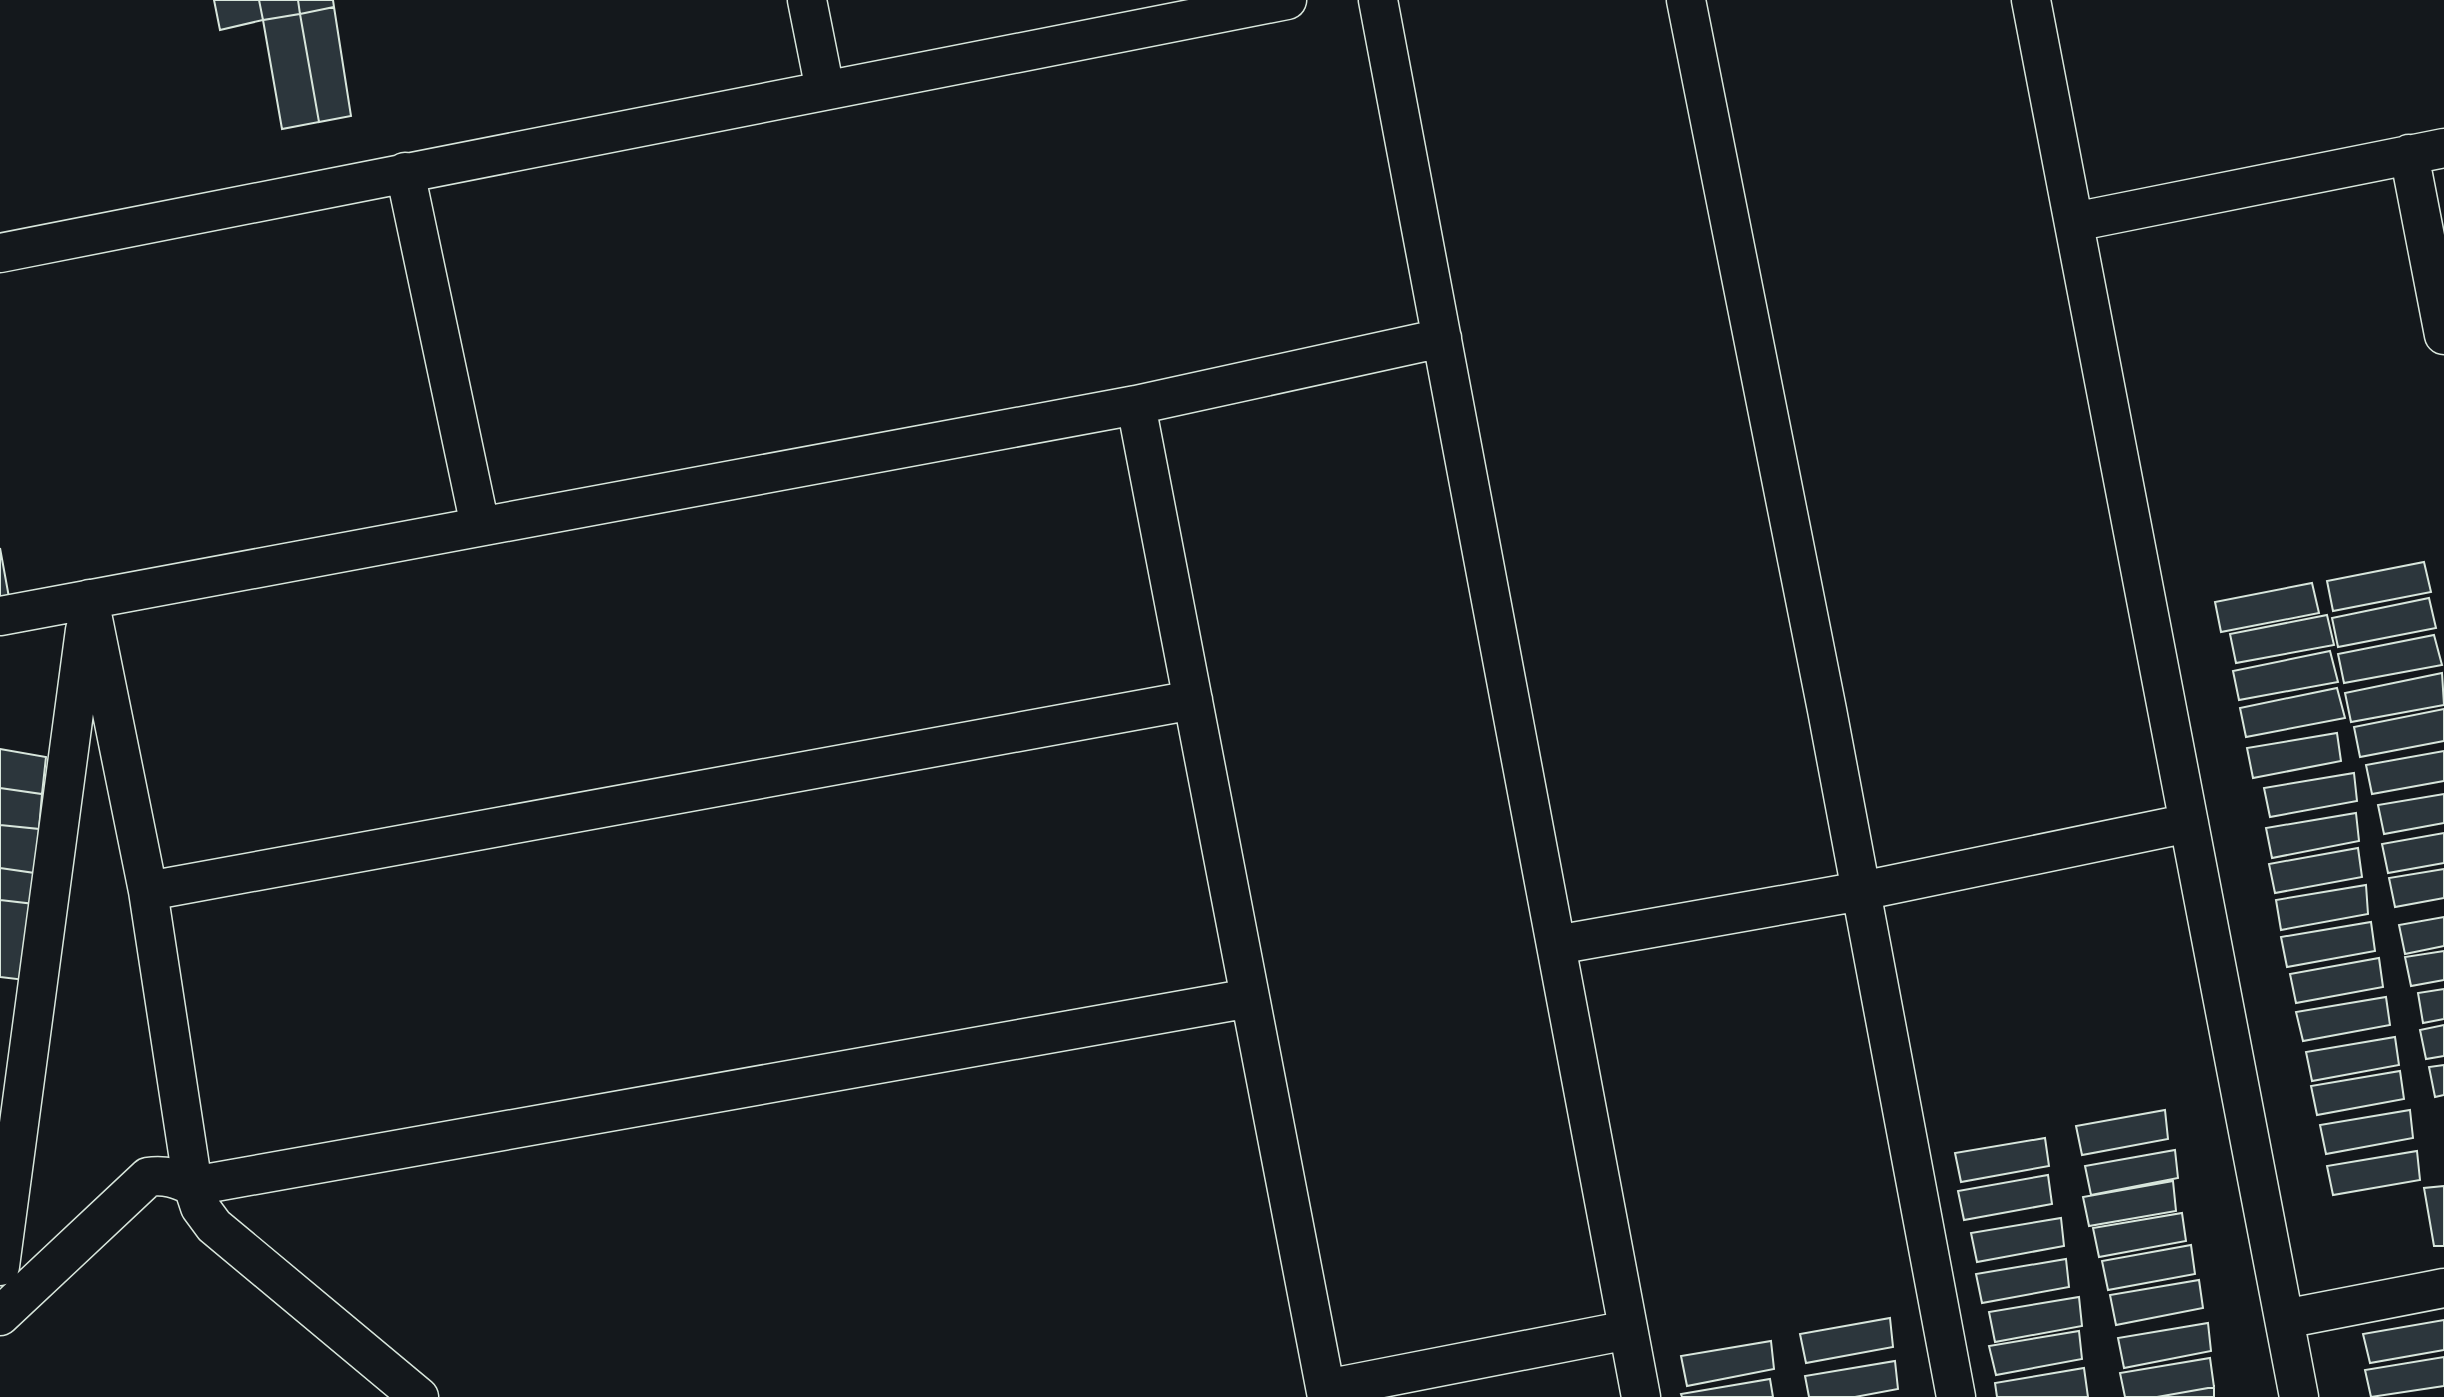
<svg xmlns="http://www.w3.org/2000/svg" width="2444" height="1397" viewBox="0 0 2444 1397" font-family="Jost,sans-serif">
	<rect width="100%" height="100%" fill="#14181c"/>
	<path fill="#2c363c" stroke="#d8e6dc" stroke-width="2" d="M214,0H259L263,20L220,30Z
		M259,0H298L300,14L263,20Z
		M298,0H333L334,7L300,14Z
		M334,7L351,116L319,122L300,14Z
		M300,14L319,122L282,129L263,20Z
		M0,548L10,603L0,605Z
		M2424,562L2431,592L2333,611L2327,581Z
		M2312,583L2319,613L2221,632L2215,602Z
		M2429,598L2436,628L2338,647L2332,618Z
		M2327,615L2334,645L2236,663L2230,634Z
		M2434,635L2442,665L2344,683L2338,654Z
		M2330,651L2338,682L2239,700L2233,671Z
		M2442,673L2444,705L2351,722L2345,693Z
		M2337,688L2345,718L2246,737L2240,708Z
		M2444,709V741L2360,757L2354,727Z
		M2337,733L2341,761L2253,778L2247,748Z
		M0,749L46,757L42,794L0,788Z
		M2444,751V781L2372,794L2366,765Z
		M2354,773L2357,801L2270,817L2264,788Z
		M0,788L42,794L39,829L0,825Z
		M2444,794V823L2384,834L2378,805Z
		M2356,813L2359,841L2272,858L2266,828Z
		M0,825L39,829L35,873L0,868Z
		M2444,833V863L2388,873L2382,844Z
		M2358,848L2362,877L2275,893L2269,864Z
		M0,868L35,873L34,904L0,900Z
		M2444,869V898L2395,907L2389,878Z
		M2366,885L2368,914L2281,930L2276,900Z
		M0,900L34,904L25,980L0,977Z
		M2444,917V946L2405,954L2399,925Z
		M2371,922L2375,951L2287,967L2281,937Z
		M2444,951V980L2411,986L2405,957Z
		M2379,958L2383,987L2296,1003L2290,974Z
		M2444,989V1019L2423,1023L2418,993Z
		M2386,997L2390,1025L2303,1041L2296,1012Z
		M2444,1025V1056L2426,1059L2420,1030Z
		M2395,1037L2399,1065L2312,1081L2306,1052Z
		M2444,1065V1095L2435,1097L2429,1067Z
		M2400,1071L2404,1099L2317,1115L2311,1086Z
		M2165,1110L2168,1139L2082,1155L2076,1126Z
		M2410,1110L2413,1138L2326,1154L2320,1125Z
		M2045,1138L2049,1166L1961,1182L1955,1153Z
		M2175,1150L2178,1178L2091,1195L2085,1166Z
		M2417,1151L2420,1180L2333,1195L2327,1166Z
		M2048,1175L2052,1204L1964,1220L1958,1191Z
		M2173,1181L2176,1211L2089,1226L2083,1197Z
		M2444,1186V1246H2434L2424,1188Z
		M2182,1213L2186,1241L2099,1257L2093,1228Z
		M2061,1218L2064,1246L1977,1262L1971,1233Z
		M2191,1245L2195,1274L2108,1290L2102,1261Z
		M2066,1259L2069,1287L1982,1303L1976,1274Z
		M2199,1280L2203,1308L2116,1325L2110,1295Z
		M2079,1297L2082,1326L1995,1342L1989,1312Z
		M1890,1318L1893,1347L1806,1363L1800,1334Z
		M2444,1320V1350L2370,1363L2363,1334Z
		M2208,1323L2211,1351L2124,1368L2118,1338Z
		M2079,1331L2082,1359L1996,1375L1989,1346Z
		M1771,1341L1774,1369L1687,1386L1681,1356Z
		M2444,1357V1386L2371,1397L2365,1370Z
		M2210,1358L2214,1387L2157,1397H2125L2120,1373Z
		M1895,1361L1898,1389L1855,1397H1809L1805,1376Z
		M2084,1368L2088,1397H1997L1995,1383Z
		M1770,1379L1773,1397H1682L1681,1394Z
		M2214,1387V1397H2157Z"/>
	<g fill="none" stroke-linecap="round" stroke-linejoin="round">
		<defs>
			<path id="minor" d="M807,0L825,90
				M1378,0L1641,1397
				M1686,0L1827,710L1956,1397
				M2031,0L2299,1397
				M2409,154L2444,335
				M405,172L480,526
				M2074,222L2444,148
				M0,253L1287,0
				M1136,405L1327,1397
				M89,599L148,891L193,1186L200,1207L214,1226L419,1397
				M0,616L1136,405L1442,338
				M148,891L1193,700
				M1556,945L1861,891L2189,823
				M0,1266L85,630
				M0,1316L148,1177C165,1174 178,1179 193,1186L1250,998
				M2284,1319L2444,1288
				M1326,1389L1628,1330"/>
		</defs>
		<use href="#minor" stroke="#d8e6dc" stroke-width="41"/>
		<use href="#minor" stroke="#14181c" stroke-width="38"/>
	</g>
</svg>
